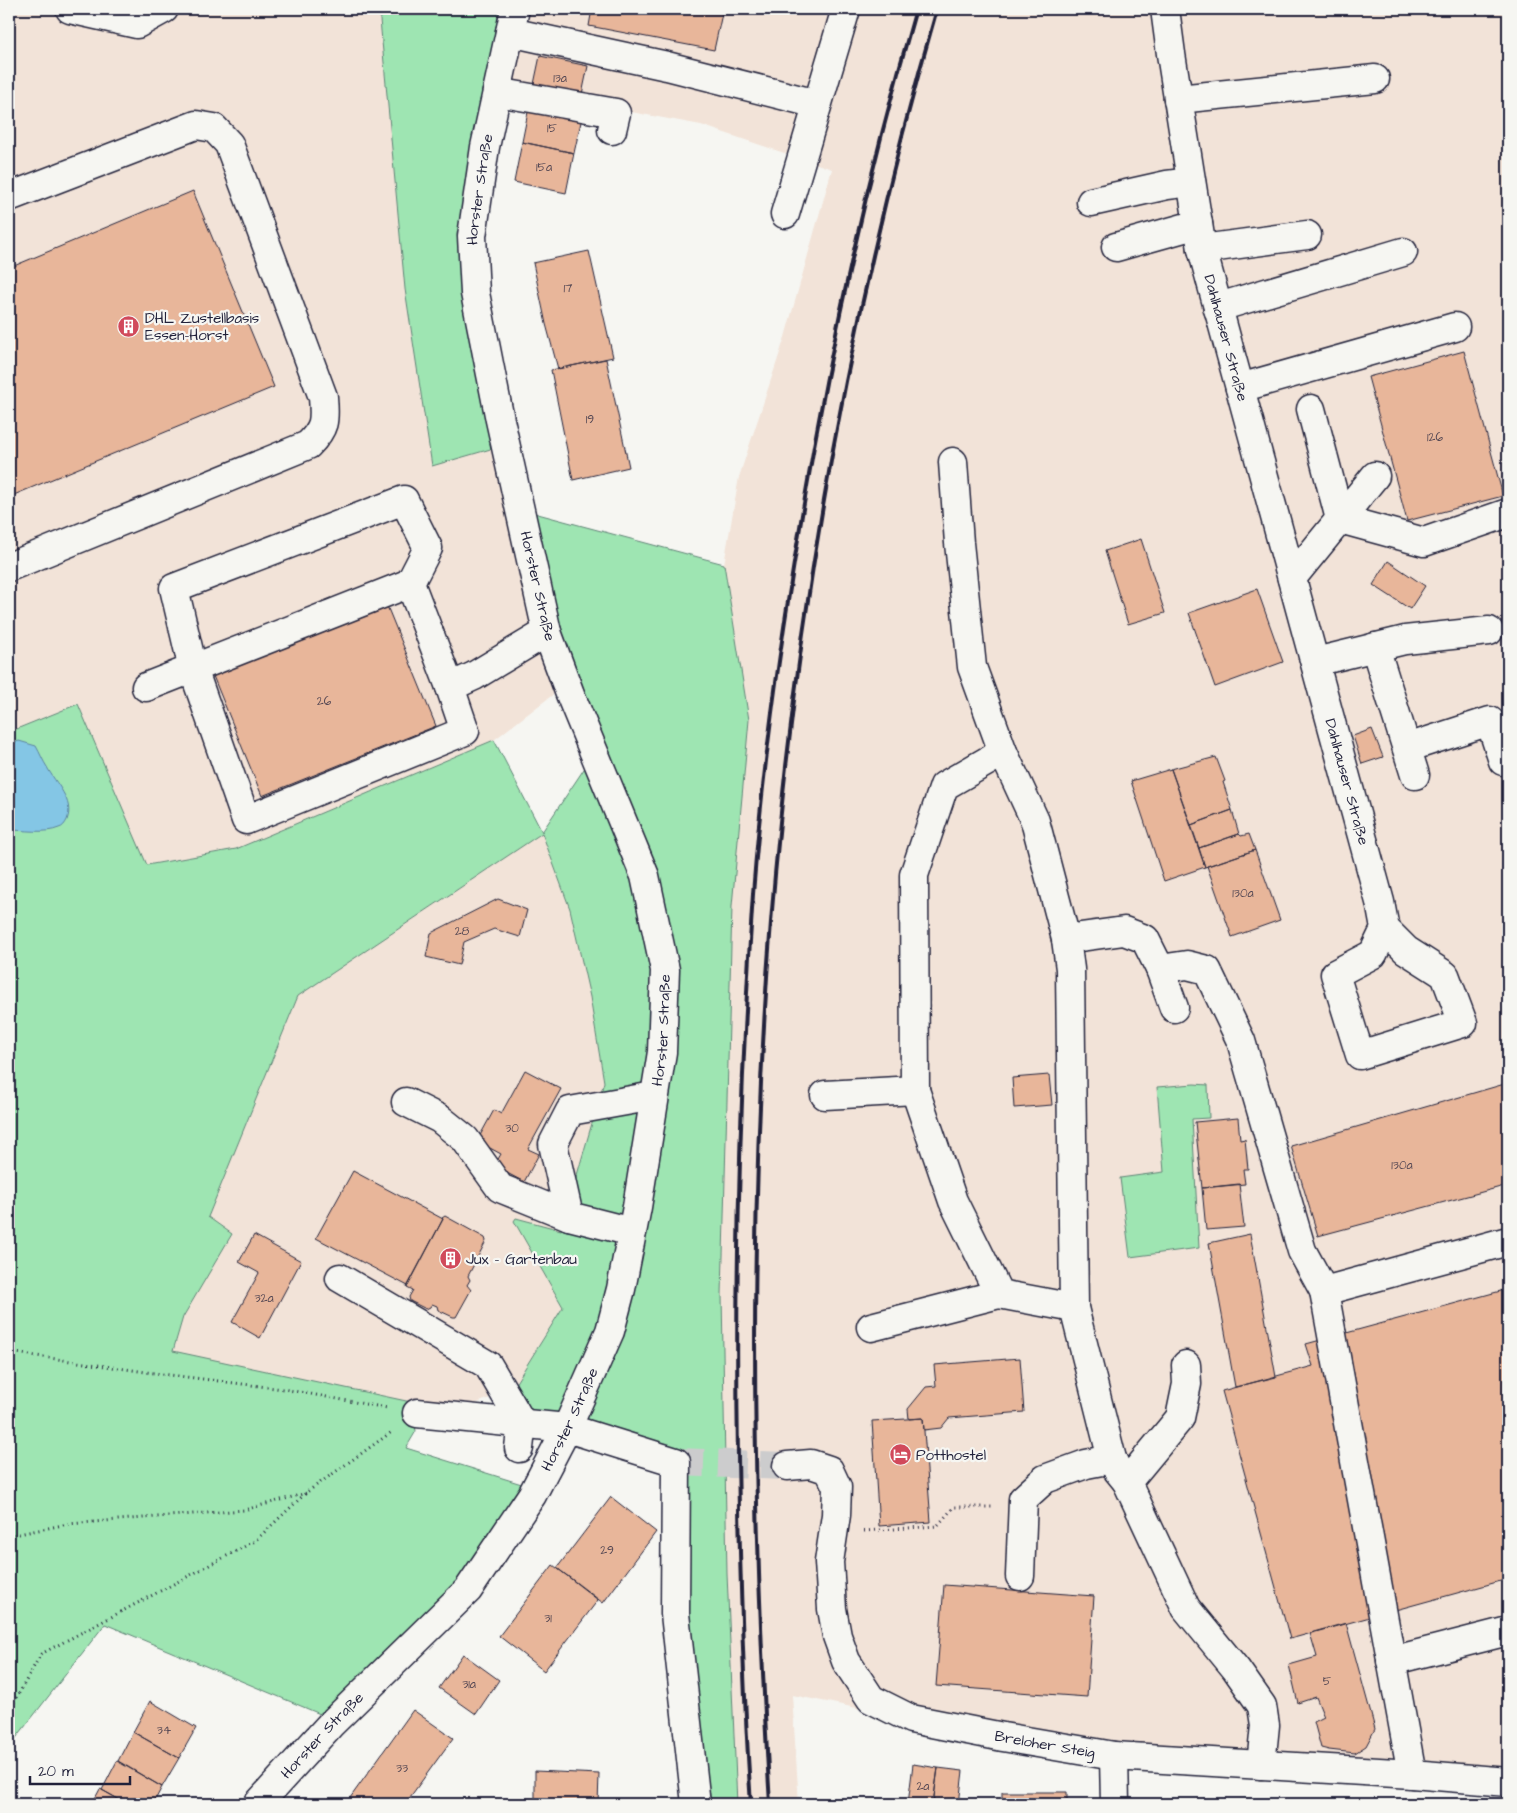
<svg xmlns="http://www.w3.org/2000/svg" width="1517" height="1813" viewBox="0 0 1517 1813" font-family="'Architects Daughter',sans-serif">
	<rect width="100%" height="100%" fill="#f6f6f2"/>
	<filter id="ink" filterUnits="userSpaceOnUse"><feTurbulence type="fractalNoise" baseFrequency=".02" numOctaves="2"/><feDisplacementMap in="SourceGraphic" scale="10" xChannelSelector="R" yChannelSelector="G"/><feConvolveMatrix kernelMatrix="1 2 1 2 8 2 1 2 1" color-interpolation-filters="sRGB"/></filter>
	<g filter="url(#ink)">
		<path fill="#f2e3d8" d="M9,9H379L405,289L432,465L501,446L559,690L494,740L236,849L146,865L78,704L9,732Z
			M521,9H1508V1779L1280,1762L902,1717L792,1695L799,1804H737L727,1574L722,1295L732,906L749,720L724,564L739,477L785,337L832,169L701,125L502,88Z
			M542,833L570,909L590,997L604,1082L561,1231L516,1218L514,1221L564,1307L512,1389L470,1406L411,1402L173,1352L183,1317L231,1234L208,1217L298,996Z"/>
		<path fill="#9ee5b2" stroke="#608476" d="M379,9H511L468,237L501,446L432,466L405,289Z
			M523,510L724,564L749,720L732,906L722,1295L727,1574L737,1804H698L678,1462L566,1437L527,1409L512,1389L563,1307L514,1221L516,1218L561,1230L604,1082L590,997L570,909L542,833L298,996L208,1217L232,1234L183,1317L173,1351L411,1402L416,1431L406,1448L528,1486L467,1589L332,1719L105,1624L9,1747V732L78,704L147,865L236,849L494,740L542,832L596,751Z
			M1194,1084L1208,1085L1209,1118L1192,1119L1199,1248L1130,1257L1120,1178L1164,1172L1157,1087Z"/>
		<path fill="#84c6e5" stroke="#5d84a1" d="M19,741L36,746C40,753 43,761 47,767C55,783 75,801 67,820C65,824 63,827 59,828C45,834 24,830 9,830V745Z"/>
		<path fill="#e8b69a" stroke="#22223b" d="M592,9H723L714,50L589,26Z
			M540,56L588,66L581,99L533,89Z
			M530,102L583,113L574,153L522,142Z
			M522,142L574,153L566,193L514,182Z
			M193,191L274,387L9,497V268Z
			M589,251L613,357L558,369L546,324L533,263Z
			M1464,351L1503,496L1407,521L1368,377Z
			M606,359L629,467L573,480L551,370Z
			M1141,539L1165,613L1128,624L1105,551Z
			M1388,561L1425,586L1410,609L1373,585Z
			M1257,589L1283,662L1215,687L1189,613Z
			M387,606L436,726L262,796L213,676Z
			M1508,619V637L1502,621Z
			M1372,729L1383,757L1362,764L1353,736Z
			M1216,757L1225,781L1223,782L1232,810L1191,825L1171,769Z
			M1171,769L1205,867L1164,881L1131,781Z
			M1232,810L1239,834L1199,848L1191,825Z
			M1239,834L1241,836L1249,834L1255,850L1205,867L1199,848Z
			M1255,850L1280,920L1232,937L1207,866Z
			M498,899L527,910L520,937L494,929L464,942L459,965L426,957L431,933Z
			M525,1070L561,1089L528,1149L539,1154L524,1182L494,1166L501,1154L477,1141L494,1110L501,1114Z
			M1049,1075L1052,1105L1014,1108L1012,1078Z
			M1508,1083V1185L1318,1236L1291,1146Z
			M1238,1118L1240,1140L1245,1139L1248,1169H1243L1245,1184L1202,1188L1195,1122Z
			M353,1171L443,1219L408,1286L316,1238Z
			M1239,1184L1244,1227L1206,1230L1202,1188Z
			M445,1216L485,1238L486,1241L468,1276L470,1280L467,1285L471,1290L456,1317H453L438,1310L437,1306L432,1304L430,1307L426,1309L410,1301L409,1297L413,1290L407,1287L443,1219L442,1218Z
			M1250,1234L1276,1377L1235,1387L1209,1243Z
			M254,1235L301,1261L260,1338L232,1322L259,1273L239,1262Z
			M1508,1289V1579L1290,1639L1222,1391L1313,1366L1306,1344Z
			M1020,1358L1024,1412L949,1418L941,1428L924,1430L923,1418L909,1419L908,1409L926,1387L936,1386L934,1365Z
			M923,1418L931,1522L879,1526L872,1421Z
			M611,1497L656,1532L603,1603L557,1568Z
			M553,1565L598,1600L544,1671L499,1636Z
			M944,1585L1094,1596L1087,1697L936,1686Z
			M1346,1623L1375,1729L1366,1746L1355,1753L1329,1750L1321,1748L1314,1722L1324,1717L1316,1697L1298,1703L1289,1665L1317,1657L1310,1633Z
			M463,1654L499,1680L476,1714L439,1688Z
			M150,1701L196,1728L179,1758L133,1732Z
			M413,1710L453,1738L405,1804H359L350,1798Z
			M133,1732L179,1758L162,1787L118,1761Z
			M117,1761L162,1787L153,1804H127L102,1790Z
			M913,1764L938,1768L933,1804H908Z
			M938,1768L963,1771L959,1804H933Z
			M535,1771L599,1774L598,1804H535Z
			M100,1789L102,1790L127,1804H92Z
			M1002,1792H1067V1804H1002Z"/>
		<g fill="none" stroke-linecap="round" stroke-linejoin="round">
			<path stroke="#cccccd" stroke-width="28" stroke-dasharray="28 14" stroke-linecap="butt" d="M676,1462L787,1466"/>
			<defs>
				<g id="minor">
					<path d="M70,9L137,24L164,9"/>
					<path id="s1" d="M1165,9L1171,54L1202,249L1380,902L1385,929L1373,954L1335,974L1360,1055L1463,1023L1445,975L1406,950L1385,929"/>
					<path d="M510,32L667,66L817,104"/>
					<path d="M497,92L616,113L612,130"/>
					<path d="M1178,99L1375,79"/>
					<path d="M9,197L196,125L214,128L229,144L323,397C325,421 325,428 308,445L9,567"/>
					<path d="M1091,202L1167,185L1191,182"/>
					<path d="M785,214L846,9"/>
					<path d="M1116,247L1198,224"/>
					<path d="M1202,249L1307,235"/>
					<path d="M1218,309L1229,304L1403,252"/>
					<path d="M1240,388L1455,327"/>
					<path d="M1311,409L1340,519L1424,542L1505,514"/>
					<path d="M953,462L959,543L972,667L1003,752L1035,821L1066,939"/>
					<path d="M1292,578L1375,476"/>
					<path d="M410,583L428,548L404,500L174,588L193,669L246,820L465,731L450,687"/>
					<path d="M1375,647L1415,775"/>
					<path d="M1315,662L1405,640L1489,631"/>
					<path d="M146,687L410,583L450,687L474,676L547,632"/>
					<path d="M1407,748L1490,721L1503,761"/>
					<path d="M1160,969L1187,965L1207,970L1241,1041L1302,1251L1324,1291"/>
					<path d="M915,1090L953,1201L999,1294L1074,1308"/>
					<path d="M825,1095L915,1090L914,875L944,786L1003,752"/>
					<path d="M406,1102L440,1119L465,1139L500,1188L569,1216"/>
					<path d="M632,1232L569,1216L553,1144L570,1111L654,1096"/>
					<path d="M340,1278L488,1365L522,1423L519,1448"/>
					<path d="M871,1327L999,1294"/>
					<path d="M1186,1365L1187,1384L1180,1418L1127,1482L1186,1608L1236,1669L1262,1706L1265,1725L1261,1765"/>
					<path d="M417,1413L567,1428L676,1462L675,1614L696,1804"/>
					<path id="s2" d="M787,1466L811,1464L829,1470L837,1487L836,1515L829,1562L832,1609L837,1636L846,1661L871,1699L911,1719L1003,1737L1114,1756L1412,1774L1508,1782"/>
					<path d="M1127,1482L1118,1471L1112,1459L1074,1308L1070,969L1066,939L1124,931L1145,939L1160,969L1174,1008"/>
					<path d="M1020,1576L1023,1499L1045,1479L1086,1464L1112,1459"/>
					<path d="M1391,1661L1508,1631"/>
					<path d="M1114,1756L1115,1804"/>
					<path d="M1412,1774L1324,1291L1508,1241"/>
					<path id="s3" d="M258,1804L330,1725L468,1590L532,1495L567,1428L610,1331L621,1289L637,1207L662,1052L665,970L645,876L570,694L547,632L500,420L475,293L472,236L485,147L515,9"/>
				</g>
			</defs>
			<use href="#minor" stroke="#22223b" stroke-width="31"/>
			<path stroke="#22223b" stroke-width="3" stroke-dasharray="1 4" stroke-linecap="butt" d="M9,1352L146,1372L283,1389L387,1408
				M864,1531L937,1526L954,1507H992
				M9,1536L68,1524L244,1510L307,1493
				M9,1711L41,1654L255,1541L307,1492L393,1431"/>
			<use href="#minor" stroke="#f6f6f2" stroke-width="28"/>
			<path stroke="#22223b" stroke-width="4" d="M751,1804C743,1689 740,1574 738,1458C735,1270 740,1082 753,894C762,773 779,652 799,533C828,356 866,181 916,9
				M770,1804C750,1477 747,1148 780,822C808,547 860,274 937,9"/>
		</g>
	</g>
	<defs>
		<symbol id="building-disc" viewBox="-11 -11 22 22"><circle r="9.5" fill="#d1495b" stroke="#f6f6f2"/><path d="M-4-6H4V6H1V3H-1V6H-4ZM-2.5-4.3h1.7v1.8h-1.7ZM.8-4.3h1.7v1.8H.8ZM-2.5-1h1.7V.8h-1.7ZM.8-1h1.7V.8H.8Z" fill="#fff"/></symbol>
		<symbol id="hotel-disc" viewBox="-11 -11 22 22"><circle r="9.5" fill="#d1495b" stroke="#f6f6f2"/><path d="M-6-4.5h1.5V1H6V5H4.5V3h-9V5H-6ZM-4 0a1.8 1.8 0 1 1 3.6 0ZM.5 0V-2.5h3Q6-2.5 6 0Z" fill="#fff"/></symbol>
	</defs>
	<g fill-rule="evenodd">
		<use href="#building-disc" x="116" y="314" width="25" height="25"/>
		<use href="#building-disc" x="438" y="1246" width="25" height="25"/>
		<use href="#hotel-disc" x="888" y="1442" width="25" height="25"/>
	</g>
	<g text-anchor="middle" stroke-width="4.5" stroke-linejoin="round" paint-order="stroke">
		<g font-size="12" fill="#544753">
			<text x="560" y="82">13a</text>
			<text x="552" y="132">15</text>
			<text x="544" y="171">15a</text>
			<text x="568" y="292">17</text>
			<text x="590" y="423">19</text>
			<text x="1435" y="441">126</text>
			<text x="324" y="705">26</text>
			<text x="1243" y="897">130a</text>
			<text x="462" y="935">28</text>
			<text x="512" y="1132">30</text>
			<text x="1402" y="1169">130a</text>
			<text x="264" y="1302">32a</text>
			<text x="607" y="1554">29</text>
			<text x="548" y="1622">31</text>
			<text x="1327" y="1685">5</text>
			<text x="469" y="1688">31a</text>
			<text x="164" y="1734">34</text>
			<text x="402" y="1772">33</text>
			<text x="923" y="1790">2a</text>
		</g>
		<g font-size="15" fill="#22223b" stroke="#f6f6f2">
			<text dy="5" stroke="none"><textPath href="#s3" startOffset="1772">Horster Straße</textPath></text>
			<text dy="5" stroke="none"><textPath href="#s1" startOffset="335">Dahlhauser Straße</textPath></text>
			<text transform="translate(538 586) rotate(77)" y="5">Horster Straße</text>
			<text dy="5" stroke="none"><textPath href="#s1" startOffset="795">Dahlhauser Straße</textPath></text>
			<text dy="5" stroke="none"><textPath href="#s3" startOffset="902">Horster Straße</textPath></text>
			<text dy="5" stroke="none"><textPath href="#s3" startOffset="499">Horster Straße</textPath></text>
			<text dy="5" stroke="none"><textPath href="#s3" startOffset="94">Horster Straße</textPath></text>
			<text dy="5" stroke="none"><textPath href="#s2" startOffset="465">Breloher Steig</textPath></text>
		</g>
		<g font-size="15" fill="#22223b" stroke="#f6f6f2" text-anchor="start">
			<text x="145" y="323">DHL Zustellbasis<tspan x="145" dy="17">Essen-Horst</tspan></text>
			<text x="466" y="1264">Jux - Gartenbau</text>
			<text x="916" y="1460">Potthostel</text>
		</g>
	</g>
	<rect width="1517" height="1813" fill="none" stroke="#f6f6f2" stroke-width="30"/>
	<rect x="15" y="15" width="1487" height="1783" fill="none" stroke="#22223b" stroke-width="2" filter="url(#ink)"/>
	<path d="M30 1776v8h100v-8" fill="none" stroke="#22223b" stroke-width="2.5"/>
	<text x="38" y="1776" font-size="15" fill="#22223b" stroke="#f6f6f2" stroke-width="4" paint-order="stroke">20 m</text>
</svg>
